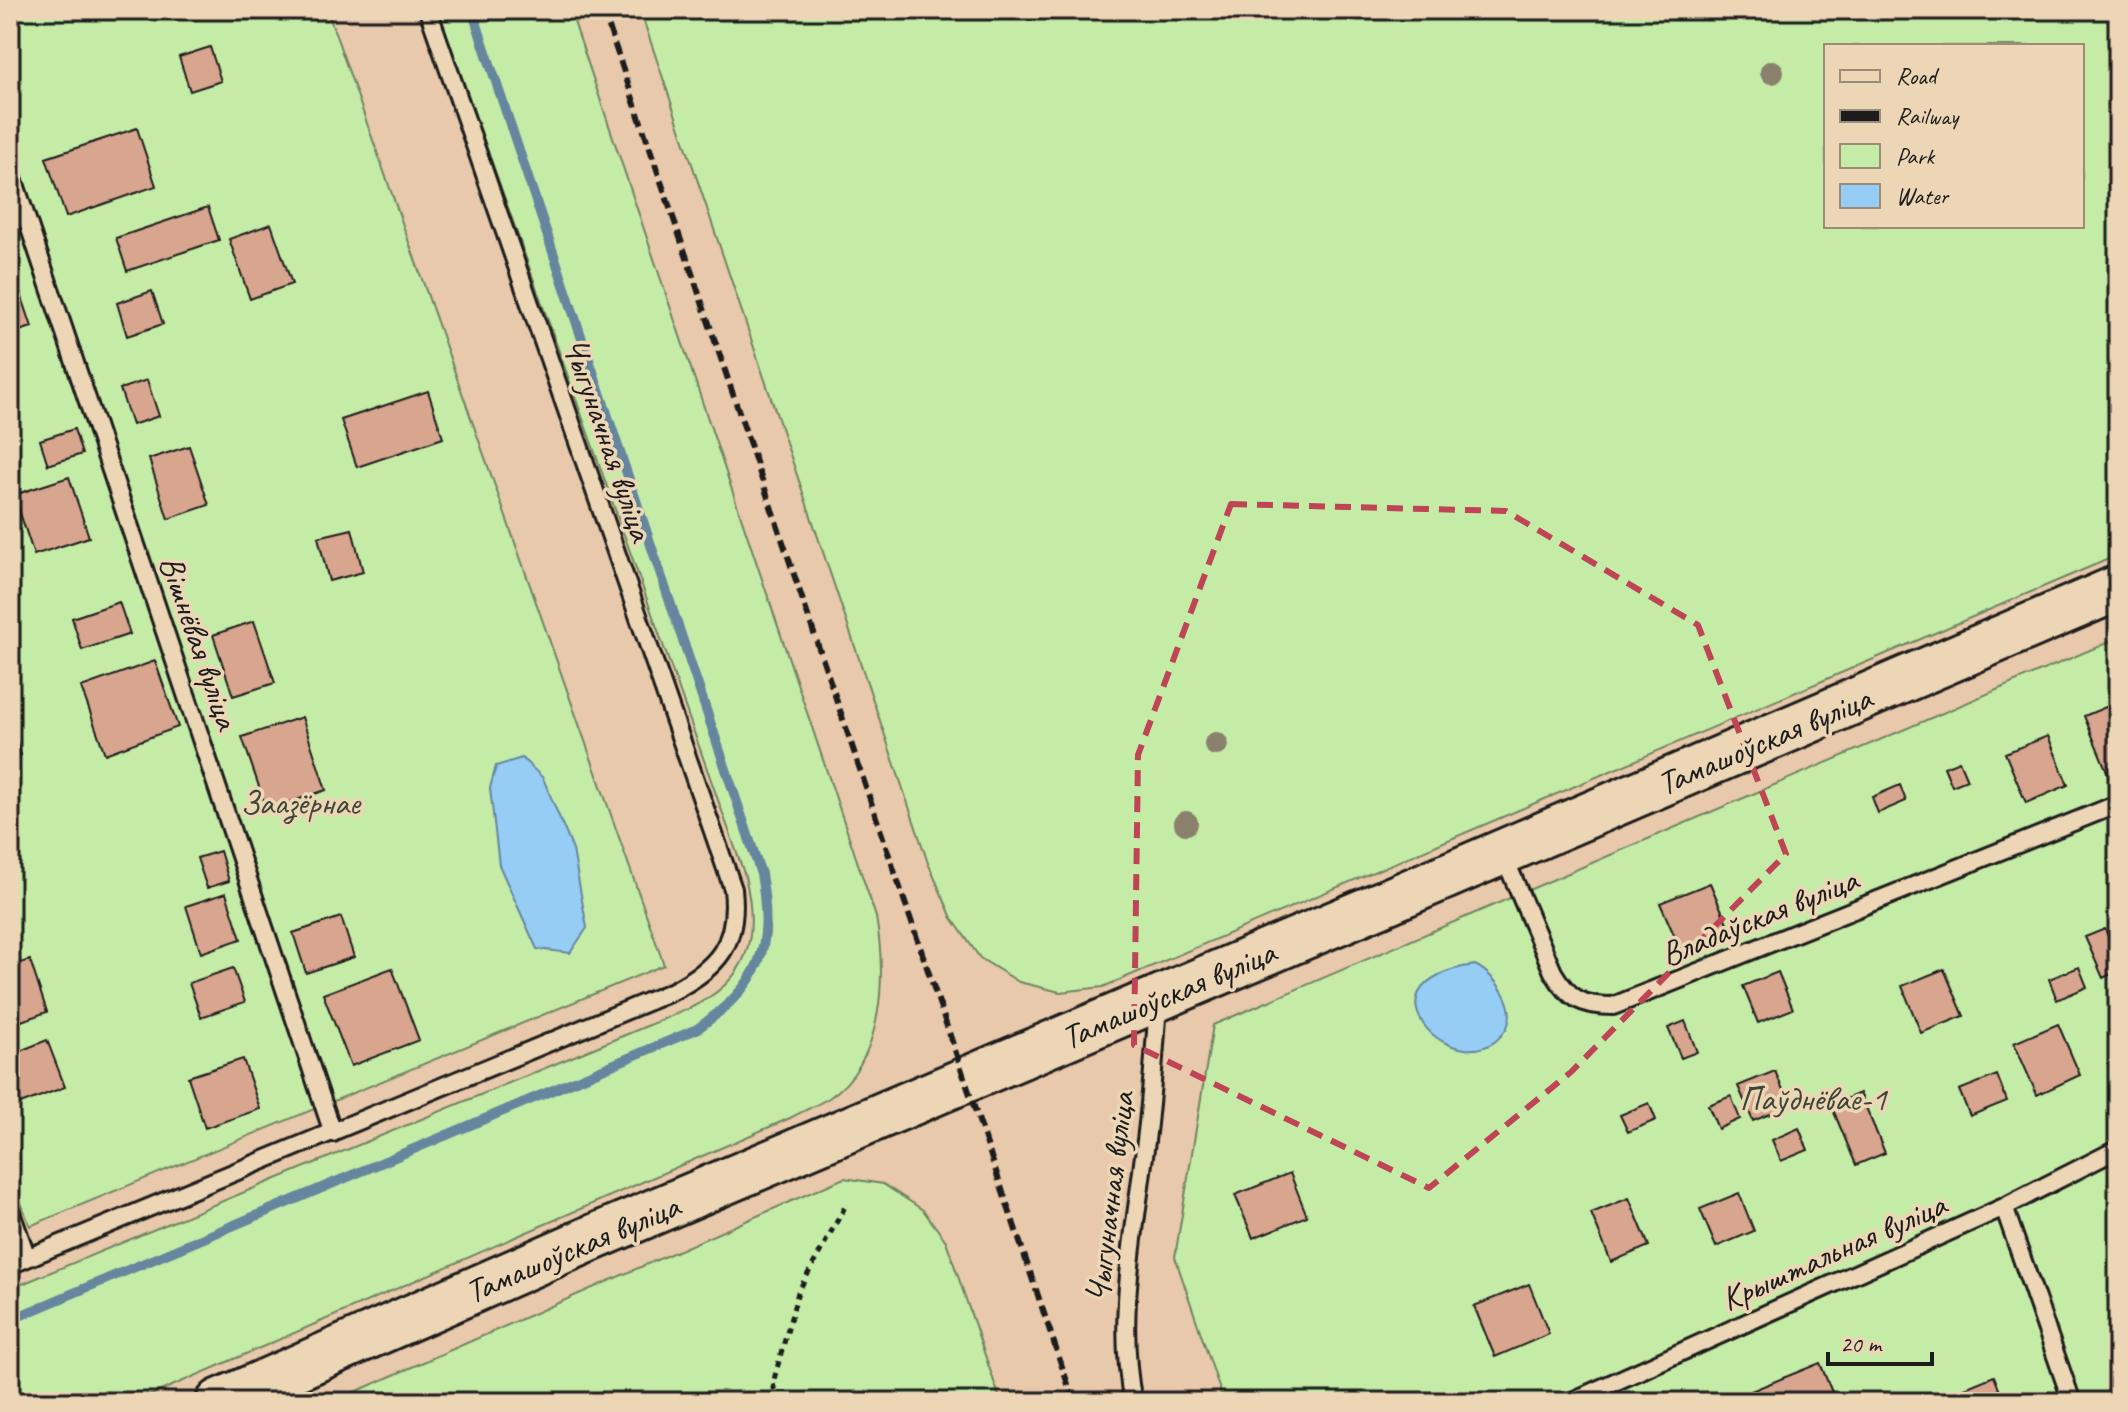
<svg xmlns="http://www.w3.org/2000/svg" width="2128" height="1412" viewBox="0 0 2128 1412" font-family="Caveat,sans-serif">
	<rect width="100%" height="100%" fill="#e8c9ab"/>
	<filter id="ink" filterUnits="userSpaceOnUse"><feTurbulence type="fractalNoise" baseFrequency=".0125" numOctaves="2"/><feDisplacementMap in="SourceGraphic" scale="16" xChannelSelector="R" yChannelSelector="G"/><feConvolveMatrix kernelMatrix="1 2 1 2 8 2 1 2 1" color-interpolation-filters="sRGB"/></filter>
	<g filter="url(#ink)">
		<path fill="#c5eca7" stroke="#708462" stroke-width="2" fill-rule="evenodd" d="M10,10H327L664,965L30,1226L10,1174Z
			M438,10H570L876,917C886,976 885,1060 829,1098C817,1105 803,1111 790,1118L135,1402H10V1289L688,1009C749,981 760,939 745,876Z
			M640,10H2118V555L1103,987L1060,992L1019,982L980,958L952,918L928,863ZM2082,46V226H1826V46Z
			M2118,638V1402H1224L1175,1257L1213,1025Z
			M844,1178L883,1184L923,1210L946,1241L1001,1402H332Z"/>
		<path fill="#96cdf5" stroke="#65869e" stroke-width="2" d="M522,758L543,778L573,850L587,928L570,953L537,949L499,865L490,788L496,766Z
			M1475,965C1496,975 1521,1009 1504,1032C1484,1061 1442,1050 1424,1025C1398,987 1444,968 1475,965Z"/>
		<g fill="none" stroke-linecap="round" stroke-linejoin="round">
			<path stroke="#65869e" stroke-width="10" d="M10,1320L697,1029C761,983 774,951 761,874L472,10"/>
		</g>
		<path fill="#d8a58f" stroke="#1c1c1c" stroke-width="2" d="M210,47L221,81L190,91L179,57Z
			M137,128L156,186L66,217L46,158Z
			M208,207L219,240L127,271L116,238Z
			M271,224L292,284L250,299L229,239Z
			M15,276L32,327L10,334V278Z
			M152,291L163,324L127,336L117,303Z
			M147,380L159,416L132,425L120,389Z
			M428,391L443,438L357,467L341,420Z
			M74,429L82,454L48,465L40,440Z
			M189,446L209,505L168,519L149,459Z
			M69,477L89,537L34,555L14,495Z
			M352,529L363,572L329,581L318,537Z
			M119,602L130,634L82,650L72,618Z
			M254,621L275,683L233,696L213,635Z
			M155,661L178,727L105,754L81,687Z
			M2118,702V770L2108,774L2084,716Z
			M302,717L326,790L267,810L242,737Z
			M10,720L21,755L10,758Z
			M2048,736L2068,785L2026,803L2005,753Z
			M1959,761L1967,780L1952,786L1944,767Z
			M1900,785L1906,801L1878,813L1872,797Z
			M220,851L229,881L207,888L197,858Z
			M1710,883L1730,930L1681,951L1660,903Z
			M226,893L241,939L201,953L186,906Z
			M341,917L354,957L306,973L293,933Z
			M2105,929L2118,959V971L2103,978L2085,937Z
			M30,960L47,1012L10,1025V966Z
			M2079,967L2087,987L2057,1000L2049,979Z
			M233,968L245,1002L201,1017L189,983Z
			M392,968L419,1040L351,1066L323,994Z
			M1944,969L1964,1016L1921,1033L1902,986Z
			M1778,972L1793,1009L1758,1023L1743,986Z
			M1685,1021L1697,1052L1681,1058L1668,1028Z
			M2058,1024L2080,1075L2037,1095L2014,1043Z
			M47,1040L65,1087L10,1108V1055Z
			M243,1059L260,1109L205,1128L188,1077Z
			M1775,1071L1790,1106L1753,1121L1738,1086Z
			M1997,1075L2007,1101L1970,1116L1959,1090Z
			M1860,1093L1885,1153L1856,1165L1831,1105Z
			M1731,1096L1740,1119L1718,1129L1708,1105Z
			M1649,1103L1656,1120L1628,1132L1620,1115Z
			M1799,1128L1808,1150L1781,1161L1772,1140Z
			M1290,1173L1307,1216L1253,1238L1235,1195Z
			M1739,1193L1754,1231L1716,1247L1700,1209Z
			M1629,1198L1649,1246L1611,1262L1591,1213Z
			M1529,1284L1549,1334L1495,1357L1474,1306Z
			M1820,1363L1836,1402H1755L1751,1391Z
			M1994,1376L2004,1402H1948L1945,1396Z"/>
		<g fill="none" stroke-linecap="round" stroke-linejoin="round">
			<defs>
				<path id="service" d="M10,169L333,1133
					M1503,854L1553,972C1569,999 1582,1006 1613,1006L2118,804
					M2004,1207L2072,1402
					M10,1210L27,1258
					M10,1265L671,992C718,968 739,944 733,889L428,10
					M1133,1402C1117,1322 1133,1243 1143,1163C1151,1110 1154,1058 1158,1004
					M1570,1402L2004,1207L2118,1149"/>
				<path id="primary" d="M219,1402L592,1238L1379,905L2118,588"/>
			</defs>
			<use href="#service" stroke="#1c1c1c" stroke-width="22"/>
			<use href="#primary" stroke="#1c1c1c" stroke-width="50"/>
			<path stroke="#1c1c1c" stroke-width="5" stroke-dasharray="6 6" stroke-linecap="butt" d="M170,1402L182,1397
				M777,1402L773,1383L798,1292L846,1205"/>
			<use href="#service" stroke="#ecd6b5" stroke-width="16"/>
			<use href="#primary" stroke="#ecd6b5" stroke-width="44"/>
			<path stroke="#1c1c1c" stroke-width="6" stroke-dasharray="12 6" stroke-linecap="butt" d="M603,10L1074,1402"/>
		</g>
		<g fill="#8a816c">
			<circle cx="1772" cy="72" r="12"/>
			<circle cx="1216" cy="744" r="12"/>
			<circle cx="1186" cy="823" r="12"/>
		</g>
	</g>
	<path fill="none" stroke="#bf4455" stroke-width="6" stroke-dasharray="16 10" stroke-linejoin="round" d="M1231,504L1506,511L1698,625L1786,854L1571,1072L1429,1188L1134,1045L1138,755Z"/>
	<g text-anchor="middle" stroke-width="7" stroke-linejoin="round" paint-order="stroke">
		<g font-size="34" fill="#1c1c1c" stroke="#ecd6b5">
			<text transform="translate(609 439) rotate(71)" y="12">Чыгуначная вуліца</text>
			<text transform="translate(200 642) rotate(71)" y="12">Вішнёвая вуліца</text>
			<text transform="translate(1764 740) rotate(-23)" y="12">Тамашоўская вуліца</text>
			<text transform="translate(1759 916) rotate(-22)" y="12">Владаўская вуліца</text>
			<text transform="translate(1168 994) rotate(-23)" y="12">Тамашоўская вуліца</text>
			<text transform="translate(1109 1197) rotate(-83)" y="12">Чыгуначная вуліца</text>
			<text transform="translate(572 1248) rotate(-23)" y="12">Тамашоўская вуліца</text>
			<text transform="translate(1833 1251) rotate(-24)" y="12">Крыштальная вуліца</text>
		</g>
		<g font-size="34" fill="#3e4638" stroke="#ecd6b5">
			<text x="300" y="814">Заазёрнае</text>
			<text x="1813" y="1110">Паўднёвае-1</text>
		</g>
	</g>
	<rect width="2128" height="1412" fill="none" stroke="#ecd6b5" stroke-width="40"/>
	<rect x="20" y="20" width="2088" height="1372" fill="none" stroke="#1c1c1c" stroke-width="3" filter="url(#ink)"/>
	<rect x="1824" y="44" width="260" height="184" fill="#ecd6b5" stroke="#998c78" stroke-width="2"/>
	<rect x="1840" y="70" width="40" height="12" fill="#ecd6b5" stroke="#998c78" stroke-width="2"/>
	<text x="1896" y="84" font-size="24" fill="#1c1c1c">Road</text>
	<rect x="1840" y="110" width="40" height="12" fill="#1c1c1c" stroke="#998c78" stroke-width="2"/>
	<text x="1896" y="124" font-size="24" fill="#1c1c1c">Railway</text>
	<rect x="1840" y="144" width="40" height="24" fill="#c5eca7" stroke="#998c78" stroke-width="2"/>
	<text x="1896" y="164" font-size="24" fill="#1c1c1c">Park</text>
	<rect x="1840" y="184" width="40" height="24" fill="#96cdf5" stroke="#998c78" stroke-width="2"/>
	<text x="1896" y="204" font-size="24" fill="#1c1c1c">Water</text>
	<path d="M1828 1352v12h104v-12" fill="none" stroke="#1c1c1c" stroke-width="4"/>
	<text x="1840" y="1352" font-size="24" fill="#1c1c1c" stroke="#ecd6b5" stroke-width="6" paint-order="stroke">20 m</text>
</svg>
